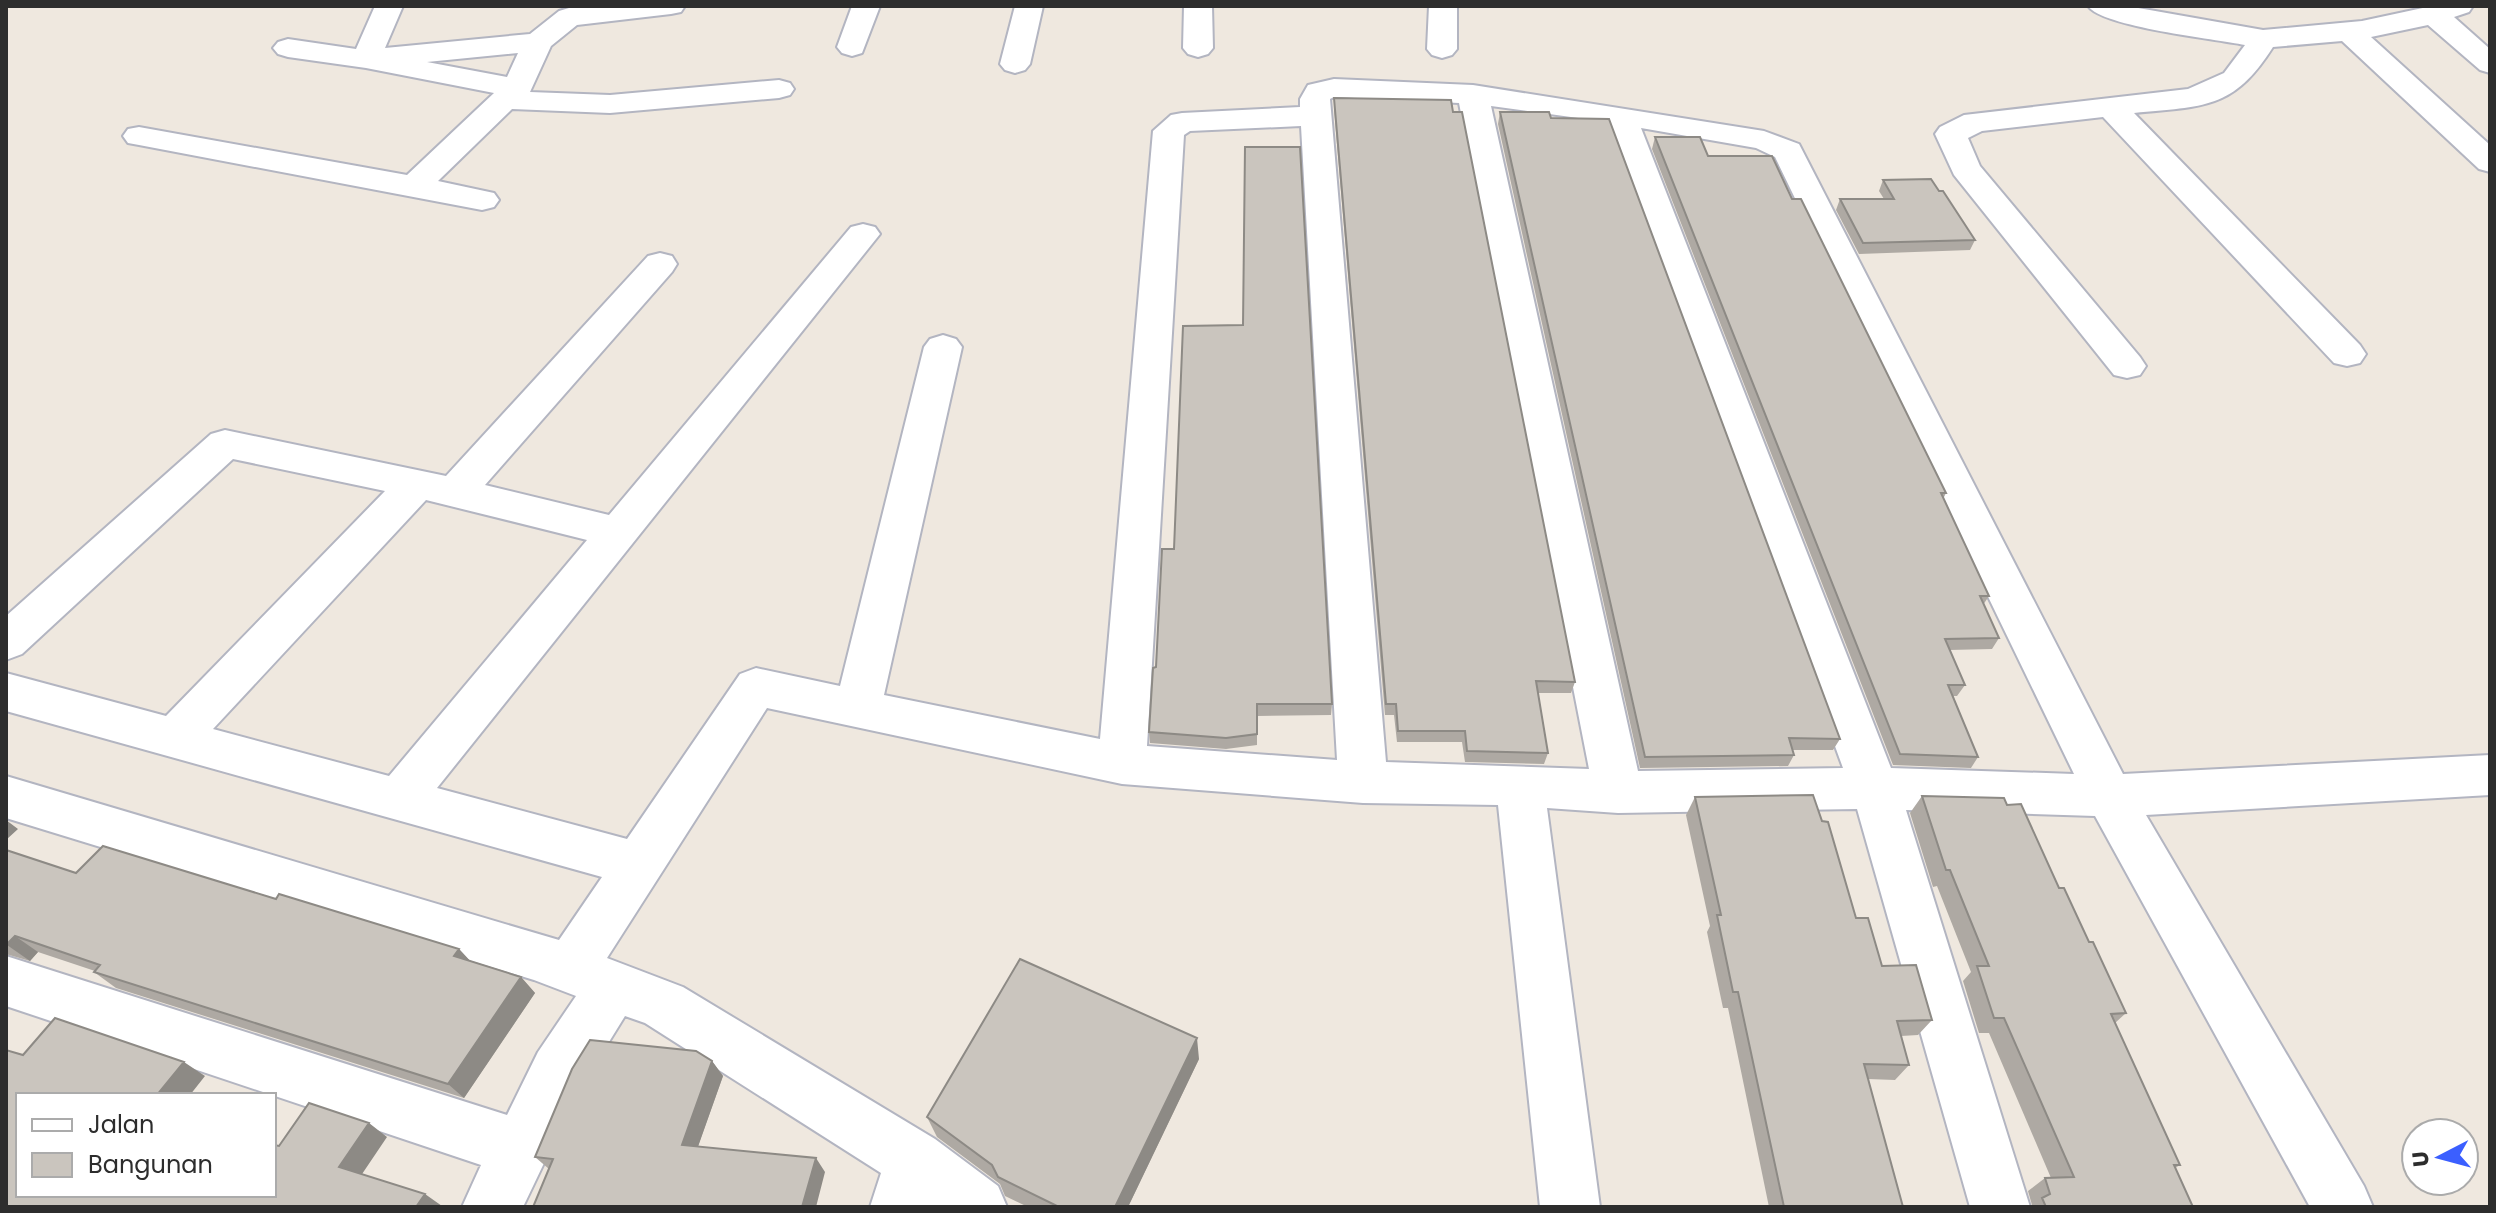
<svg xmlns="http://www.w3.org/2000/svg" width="2496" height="1213" viewBox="0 0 2496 1213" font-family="Poppins,sans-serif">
	<rect width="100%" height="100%" fill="#efe8df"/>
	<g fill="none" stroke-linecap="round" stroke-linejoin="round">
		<defs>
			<path id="street" d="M375,6H403L385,48L530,34L559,11L569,8L685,6L681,12L671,14L577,25L551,46L530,92L610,95L779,80L790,83L794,89L790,95L779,98L610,113L512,109L438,181L494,193L499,200L494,207L482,210L139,145L128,143L123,136L128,129L139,127L407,175L494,93L366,68L288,57L278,54L273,48L278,42L288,39L356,49ZM518,53L507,77L427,62Z
				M852,6H880L862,53L852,56L842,53L837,47Z
				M1015,6H1043L1030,64L1025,70L1015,73L1005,70L1000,64Z
				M1184,6H1212L1213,48L1208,54L1198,57L1188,54L1183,48Z
				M1429,6H1457V49L1452,55L1442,58L1432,55L1427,49Z
				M2088,6H2127L2263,30L2362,21L2432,6H2473L2469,12L2454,17L2490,49V73L2480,70L2428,25L2371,37L2490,145V172L2479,169L2342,41L2273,47C2233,110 2204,106 2134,113L2360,345L2366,354L2360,363L2347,366L2334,363L2103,117L1982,131L1968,138L1980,166L2140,357L2146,366L2140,375L2127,378L2114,375L1954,175L1935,134L1940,127L1964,115L2188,89L2224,73L2245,45C2216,39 2102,27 2088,6Z
				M1334,79L1473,85L1764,131L1799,144L2123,774L2490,755V795L2146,815L2364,1186L2373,1207H2310L2095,816L1906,810L2030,1207H1970L1857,809L1618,813L1547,808L1600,1207H1540L1498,805L1363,803L1122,784L767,708L607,958L683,987L935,1139L998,1186L1007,1207H870L881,1173L645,1023L625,1016L578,1092L523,1207H462L481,1165L6,1006V956L507,1115L538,1052L576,996L534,980L6,818V776L559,940L602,877L6,711V673L166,716L385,491L233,459L22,654L6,660V616L211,434L225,430L446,476L648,256L660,253L672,256L677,264L672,272L485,485L609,515L851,227L863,224L875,227L880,234L437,788L627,839L740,674L756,668L840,686L924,347L930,339L943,335L956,339L962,347L884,695L1100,739L1153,131L1171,115L1182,113L1300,107V99L1308,85ZM1334,97L1459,103L1589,769L1386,762L1330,99ZM1491,106L1607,122L1843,768L1638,771ZM1301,126L1337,760L1147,746L1184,135L1190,131ZM1641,128L1756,148L1775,157L2074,774L1891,768ZM426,500L587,540L389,776L213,729Z"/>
		</defs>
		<use href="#street" stroke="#b3b5c1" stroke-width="4"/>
		<use href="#street" fill="#fff" fill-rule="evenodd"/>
	</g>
	<path fill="#aea9a3" d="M1334,98L1575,682L1571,693H1538L1548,753L1544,764L1465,762L1462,742H1397L1394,715H1385L1334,109Z
		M1500,112L1551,118L1840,739L1833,750H1792L1794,755L1788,766L1640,768L1498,124Z
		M1655,137L1708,156L1792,199L1946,493L1943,499L1989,596L1983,605L1999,638L1992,649L1949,650L1965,685L1957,696H1953L1978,757L1971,768L1893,765L1652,149Z
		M1883,180L1939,191L1975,240L1970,250L1859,254L1836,210L1840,199H1884L1879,191Z
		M1156,667L1332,704L1331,715L1257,716V745L1226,749L1150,743L1149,732Z
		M1922,796L2007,805L2059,888L2089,942L2126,1013L2115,1023L2180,1165L2175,1168L2193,1207H2029L2032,1205L2028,1191L2045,1178H2051L1989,1033H1979L1963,981L1971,972L1937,886L1933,887L1910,813Z
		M1695,797L1856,918L1882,966L1932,1020L1918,1035L1901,1036L1909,1065L1895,1080L1868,1079L1903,1207H1769L1728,1008H1723L1707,932L1710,926L1686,815Z
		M6,850L76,873L276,899L459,949L470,961L521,977L535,993L464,1098L116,988L94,972L95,971L38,952L30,961L6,954Z
		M1199,1059L1128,1207H1028L1005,1196L1000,1184L937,1137L927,1117Z
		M712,1061L723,1076L698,1146L825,1172L549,1169L535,1157Z"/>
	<path fill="#8d8a85" d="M6,820L18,829L6,840Z
		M15,936L38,952L30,961L7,945Z
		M459,949L474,965L454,956Z
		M521,977L535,993L464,1098L448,1084Z
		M1197,1038L1199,1059L1128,1207H1115Z
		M712,1061L723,1076L694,1158L682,1145Z
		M184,1062L205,1076L190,1095H157Z
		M369,1123L387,1137L358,1180L339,1167Z
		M816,1158L825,1172L816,1207H802Z
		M425,1194L442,1206V1207H416Z"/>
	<path fill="#cac5be" stroke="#8d8a85" stroke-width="2" d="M1334,98L1451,100L1453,112H1462L1575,682L1536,681L1548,753L1467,751L1465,731H1398L1396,704H1386Z
		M1500,112H1549L1551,118L1609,119L1840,739L1789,738L1794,755L1645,757Z
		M1655,137H1700L1708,156H1772L1792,199H1801L1946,493H1941L1989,596H1980L1999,638L1945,639L1965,685H1948L1978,757L1900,754Z
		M1245,147H1300L1332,704H1257V734L1226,738L1149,732L1153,668L1156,667L1162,549H1174L1183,326L1243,325Z
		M1931,179L1939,191H1943L1975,240L1863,243L1840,199H1894L1883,180Z
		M1813,795L1822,821L1828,822L1856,918H1868L1882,966L1916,965L1932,1020L1897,1021L1909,1065L1864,1064L1903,1207H1784L1738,992H1733L1717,915H1721L1695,797Z
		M1922,796L2004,798L2007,805L2021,804L2059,888H2064L2089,942H2093L2126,1013L2111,1014L2180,1165H2174L2193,1207H2046L2042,1198L2050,1194L2045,1178L2074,1177L2004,1018H1994L1977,966H1989L1950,870H1946Z
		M103,846L276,899L279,894L459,949L454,956L521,977L448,1084L94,972L100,965L15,936L6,945V850L76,873Z
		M1020,959L1197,1038L1115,1207H1059L998,1177L992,1165L927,1117Z
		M55,1018L184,1062L157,1095H18V1195H274V1145L279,1146L309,1103L369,1123L339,1167L425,1194L416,1207H6V1050L23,1055Z
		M590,1040L696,1051L712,1061L682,1145L816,1158L802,1207H533L553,1159L535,1157L572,1069Z"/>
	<rect width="2496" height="1213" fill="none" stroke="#2d2d2d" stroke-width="16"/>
	<rect x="16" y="1093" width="260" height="104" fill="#ffffff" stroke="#ababab" stroke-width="2"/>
	<rect x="32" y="1119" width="40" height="12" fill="#ffffff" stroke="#ababab" stroke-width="2"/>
	<text x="88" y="1133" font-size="24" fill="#2d2d2d">Jalan</text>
	<rect x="32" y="1153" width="40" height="24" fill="#cac5be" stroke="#ababab" stroke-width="2"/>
	<text x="88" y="1173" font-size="24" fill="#2d2d2d">Bangunan</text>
	<g transform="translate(2440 1157) rotate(264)"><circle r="38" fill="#ffffff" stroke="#ababab" stroke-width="2"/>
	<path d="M0-6L14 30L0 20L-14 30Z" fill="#3b5fff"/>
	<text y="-12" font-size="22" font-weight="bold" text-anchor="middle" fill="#2d2d2d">U</text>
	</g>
</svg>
